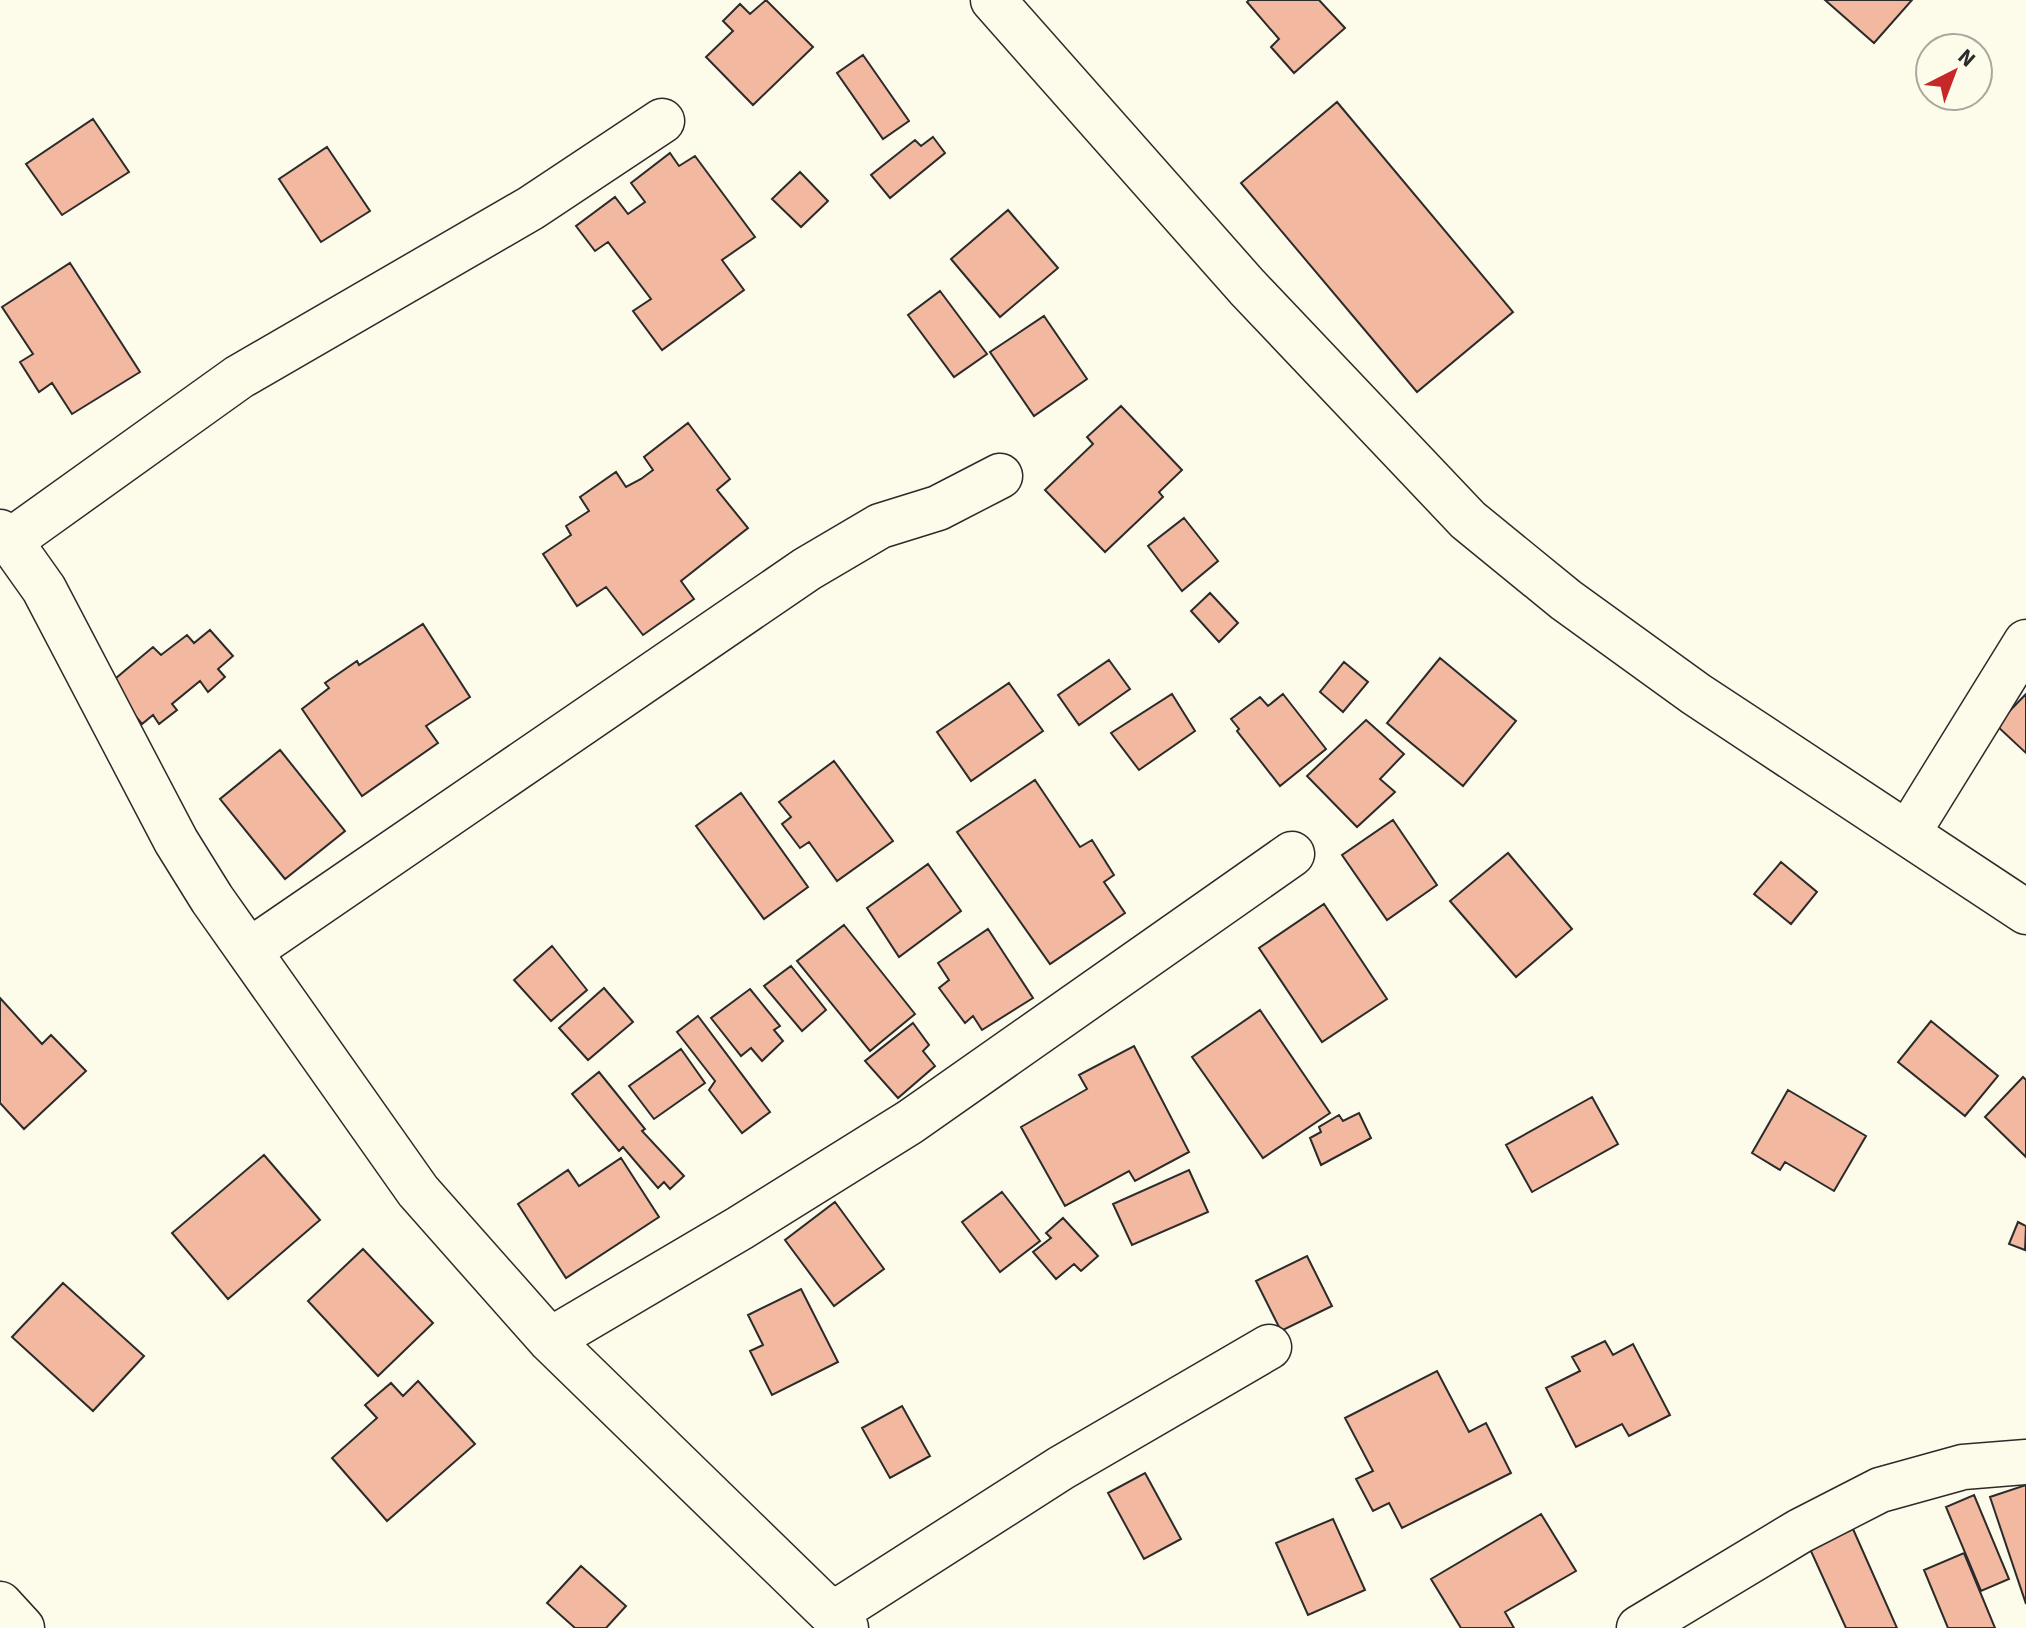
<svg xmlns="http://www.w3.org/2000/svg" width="2026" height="1628" viewBox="0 0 2026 1628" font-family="'Source Sans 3',sans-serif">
	<rect width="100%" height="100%" fill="#fdfbea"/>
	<path fill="#f2b8a0" stroke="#2b2b2b" stroke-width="2" d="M766,0L813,47L753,105L706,57L733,31L723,21L740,4L750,14Z
		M1249,0H1319L1345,28L1294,73L1271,47L1279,39L1247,2Z
		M1825,0H1912L1874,43Z
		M863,55L909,121L883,139L837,73Z
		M1337,102L1513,312L1417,392L1241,183Z
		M93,119L129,172L62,215L26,164Z
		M933,137L945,153L890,198L871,175L915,140L921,146Z
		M327,147L370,211L321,242L279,179Z
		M670,153L679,166L695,156L755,237L722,260L744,290L662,350L633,311L651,299L608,242L595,251L576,226L615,197L628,214L645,202L631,183Z
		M800,172L828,201L801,227L772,199Z
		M1008,210L1058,268L1000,317L951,259Z
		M70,263L140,372L72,414L52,383L39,392L20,362L33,354L2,307Z
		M940,291L987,354L954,377L908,315Z
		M1044,316L1087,379L1034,416L990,352Z
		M1121,406L1182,470L1159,492L1163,497L1105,552L1045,490L1093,444L1087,437Z
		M688,423L730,479L717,490L748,528L681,581L694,599L643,635L606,587L577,606L543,554L571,535L566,526L589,511L580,497L616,472L626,487L641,479L653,470L644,457Z
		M1184,518L1218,561L1182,591L1148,546Z
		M1210,593L1238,623L1219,642L1191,611Z
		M423,624L470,697L426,726L438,743L362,796L302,709L329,688L325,683L357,661L359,665Z
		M210,630L233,656L218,669L225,677L208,692L200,681L172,704L177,710L159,724L153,715L142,724L109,684L153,647L161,655L187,635L194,643Z
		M1440,658L1516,721L1463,786L1387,723Z
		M1109,660L1130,689L1079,725L1058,695Z
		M1344,662L1368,682L1343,712L1320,692Z
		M1009,683L1043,731L971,781L937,732Z
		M1172,694L1195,731L1139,770L1111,733Z
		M1283,694L1326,749L1280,786L1237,731L1239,729L1231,719L1260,697L1268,706Z
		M2026,694V753L1996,725Z
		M1366,720L1404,754L1380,779L1395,792L1357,827L1307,776Z
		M280,750L345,831L285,879L220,799Z
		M834,761L893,841L837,881L809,842L800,848L782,824L791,817L779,802Z
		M1035,780L1080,847L1092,840L1114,875L1104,882L1125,913L1050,964L957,832Z
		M741,793L808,887L764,919L696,826Z
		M1393,820L1437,885L1387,920L1342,855Z
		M1508,853L1572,929L1516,977L1450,901Z
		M1781,862L1817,892L1791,924L1754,894Z
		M928,864L961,911L899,957L867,908Z
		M1324,904L1387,999L1322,1042L1259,948Z
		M844,925L915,1014L870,1051L797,961Z
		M988,929L1033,998L982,1030L973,1016L965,1023L939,988L949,980L938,963Z
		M552,946L587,990L551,1021L514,980Z
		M791,966L826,1010L802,1031L764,986Z
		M604,988L633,1022L588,1060L559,1028Z
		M750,989L780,1026L774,1030L783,1041L762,1061L751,1048L741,1056L711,1018Z
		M0,998L42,1044L51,1035L86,1071L24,1129L0,1103Z
		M1260,1010L1330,1113L1263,1158L1192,1057Z
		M698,1016L770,1112L742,1133L709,1090L715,1081L677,1032Z
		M1931,1021L1998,1076L1965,1116L1898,1062Z
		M913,1023L929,1045L923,1051L935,1066L898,1098L865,1061Z
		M1134,1046L1189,1152L1135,1181L1129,1171L1065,1206L1021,1127L1087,1089L1079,1075Z
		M681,1049L705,1083L654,1119L629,1086Z
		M599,1072L645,1129L642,1131L684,1176L670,1189L664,1182L658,1188L623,1147L619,1151L572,1094Z
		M2023,1077L2026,1080V1157L1985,1117Z
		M1788,1090L1866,1136L1834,1191L1785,1162L1780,1170L1752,1153Z
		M1592,1097L1618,1144L1532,1192L1506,1145Z
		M1359,1113L1371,1138L1321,1165L1310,1138L1321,1132L1319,1127L1339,1115L1343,1121Z
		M264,1155L320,1220L228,1299L172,1233Z
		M621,1158L659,1217L566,1278L518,1204L568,1170L579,1186Z
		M1189,1170L1208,1212L1132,1245L1113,1204Z
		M1002,1192L1040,1241L1000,1272L962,1222Z
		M835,1202L884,1269L834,1306L785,1240Z
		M1063,1218L1098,1256L1081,1271L1074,1264L1056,1279L1033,1252L1051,1238L1046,1233Z
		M2018,1222L2026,1226L2025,1250L2009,1244Z
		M363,1249L433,1323L378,1376L308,1301Z
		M1307,1256L1332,1306L1281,1331L1256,1281Z
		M63,1283L144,1356L93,1411L12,1337Z
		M801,1289L838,1362L772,1395L750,1351L763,1345L748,1315Z
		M1605,1341L1613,1355L1633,1344L1670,1415L1629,1436L1622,1424L1576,1447L1546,1388L1580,1371L1572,1357Z
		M1437,1371L1469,1432L1486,1423L1511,1473L1402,1528L1389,1503L1373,1511L1356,1479L1373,1471L1345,1418Z
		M418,1381L475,1444L387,1521L332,1458L377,1418L365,1405L391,1383L403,1396Z
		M902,1406L930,1456L890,1478L862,1428Z
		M1145,1473L1181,1539L1144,1559L1108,1493Z
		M2026,1485V1604L1990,1497Z
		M1974,1495L2009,1579L1981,1591L1946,1507Z
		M1541,1514L1576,1571L1505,1612L1514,1628H1461L1431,1579Z
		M1333,1519L1365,1590L1308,1615L1276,1543Z
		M1853,1529L1897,1628H1846L1810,1549Z
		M1964,1553L1995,1628H1948L1924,1570Z
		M581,1566L626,1606L606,1628H575L547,1603Z"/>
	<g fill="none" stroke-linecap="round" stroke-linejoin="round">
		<defs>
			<path id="minor" d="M993,0L1247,287L1468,520L1566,600L1696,694L2026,912
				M0,532L10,541L44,589L176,841L212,899L418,1191L550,1340L846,1628
				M10,541L239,377L531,208L662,121
				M1908,833L2026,642
				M249,951L807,569L880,526L938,508L1000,476
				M550,1340L740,1228L910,1122L1292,854
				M0,1604L22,1628
				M833,1614L1061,1468L1269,1347
				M1639,1628L1800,1531L1880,1490L1963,1467L2026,1462"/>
		</defs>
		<use href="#minor" stroke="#2b2b2b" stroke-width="47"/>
		<use href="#minor" stroke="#fdfbea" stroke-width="44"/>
	</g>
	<g transform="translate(1954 72) rotate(42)"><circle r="38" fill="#fdfbea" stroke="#a9a89e" stroke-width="2"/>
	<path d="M0-6L14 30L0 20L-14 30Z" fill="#c62828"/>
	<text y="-12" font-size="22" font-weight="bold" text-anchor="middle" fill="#2b2b2b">N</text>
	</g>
</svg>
